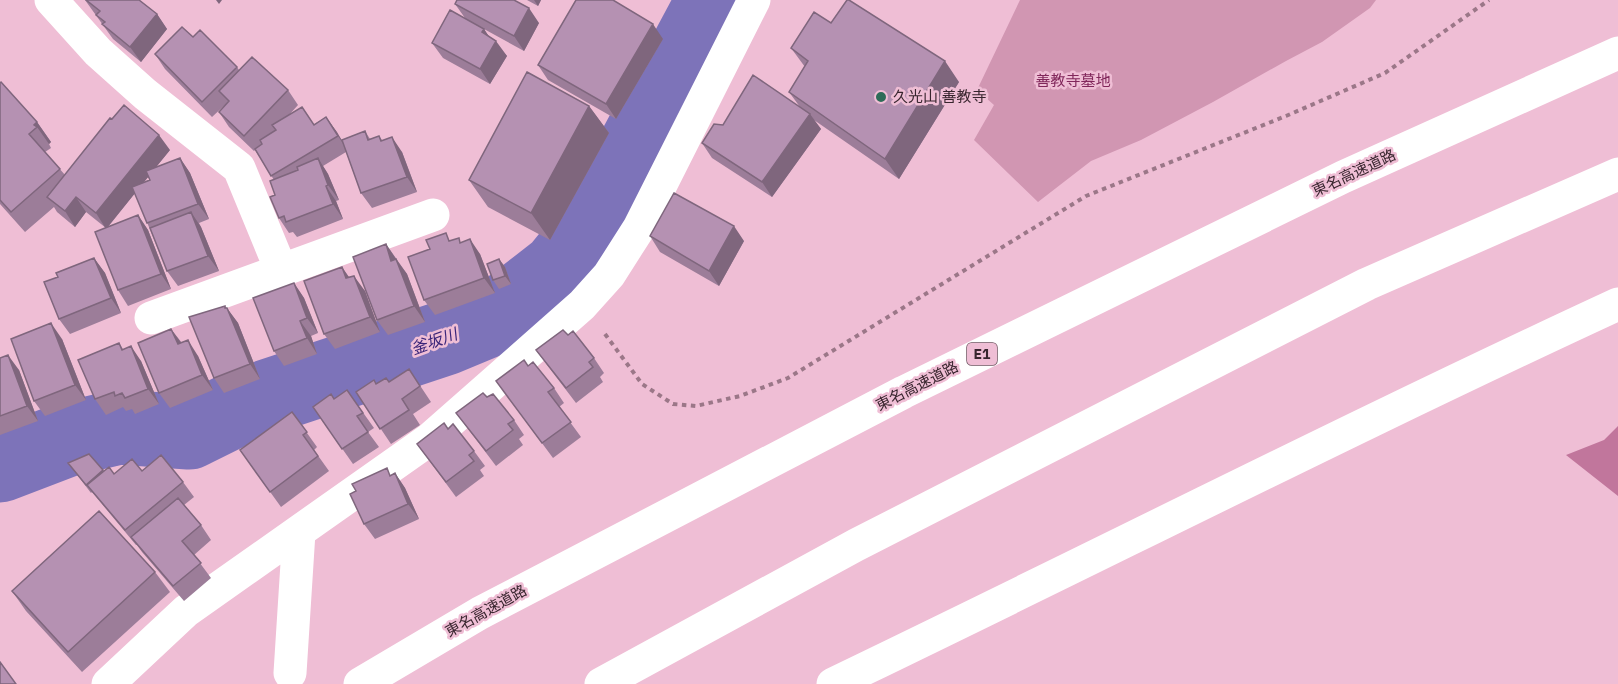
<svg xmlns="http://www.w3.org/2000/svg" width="1618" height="684" viewBox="0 0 1618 684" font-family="'IBM Plex Sans','Noto Sans JP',sans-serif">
	<rect width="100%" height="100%" fill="#efbed5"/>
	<path fill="#d196b2" d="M1020,0H1376L1370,8L1322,42L1286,61L1213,102L1141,140L1091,161L1038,202L974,140L994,105L977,90Z"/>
	<path fill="#c1769c" d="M1618,426V496L1566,455L1604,440Z"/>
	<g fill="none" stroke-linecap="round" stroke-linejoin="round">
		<path stroke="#7d73b9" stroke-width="75" d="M0,465L68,439L119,427L189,432L246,404L445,338L500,315L558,270L592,228L714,0"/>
		<path stroke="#9b7788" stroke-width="4" stroke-dasharray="4.5 4.5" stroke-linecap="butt" d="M605,334L642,384L673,404L696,406L740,396L788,378L1086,196L1286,116L1385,73L1489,0"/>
		<path stroke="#fff" stroke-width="33" d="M51,0L98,52L145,94L239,168L281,270
			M151,318L433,215
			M290,673L299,532
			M108,684L186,611L430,439L582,305L609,275L639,228L754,0
			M833,684C1095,558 1354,426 1618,304"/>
		<path stroke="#fff" stroke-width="33" d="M360,684L480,613L904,392L1343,177L1618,53
			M601,684L856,545L1367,284L1618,174"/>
	</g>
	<path fill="#9c7d99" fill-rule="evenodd" d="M85,0H139L157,14L167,29L141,62L113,39Z
		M527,0H541L538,6Z
		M455,4L539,23L524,51L484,29L489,37L507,56L490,84L443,58L432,43L465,18Z
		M831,23L959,82L899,179L814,120L821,129L772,197L712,158L702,143L723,125L800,107L789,92L805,67L791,48Z
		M193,37L237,67L239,70L288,90L298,105L289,115L314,124L326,117L343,142L365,131L370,139L379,136L382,140L402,152L417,192L372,208L361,193L346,152L323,166L328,174L339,200L336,201L343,219L297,237L293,232L289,233L279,218L275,195L274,180L255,150L254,151L229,127L219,112L227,103L212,117L165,69L155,54Z
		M663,39L616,119L548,80L538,65Z
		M0,83L37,122L51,142L49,144L51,148L45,152L65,175L170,150L156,167L180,158L190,173L209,219L199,223L201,227L219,271L178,286L167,271L135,193L108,227L138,215L148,230L171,289L128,306L118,290L106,228L86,212L75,227L57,212L54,207L25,232L0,204ZM148,177L150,180L143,183Z
		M589,106L609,133L550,240L488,207L469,180Z
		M650,236L744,241L719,286L660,252Z
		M451,241L461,242L480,254L495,293L435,315L424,300Z
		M386,244L407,274L425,322L388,335L377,320Z
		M94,258L105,273L121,313L70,334L59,319L58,277Z
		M499,259L505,267L511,284L499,289L493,280Z
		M342,267L349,277L365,291L380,332L335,349L324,334Z
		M294,283L304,298L318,333L311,336L317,354L284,366L274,351Z
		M225,306L238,323L260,379L224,393L214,378Z
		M171,329L182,343L198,356L213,390L170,408L159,393Z
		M568,335L594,358L604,373L600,377L603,382L576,403L547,365L536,350Z
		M62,339L86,400L45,416L34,401Z
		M119,343L123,349L141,361L159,404L135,414L132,409L126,411L123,407L106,415L95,399Z
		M0,358L19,370L38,421L0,435Z
		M528,366L554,388L564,403L559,407L581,437L553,458L496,381Z
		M409,369L431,402L413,414L420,425L391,444L356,392L376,384L389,382Z
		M347,390L374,428L368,432L379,447L353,464L313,407L334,399Z
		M487,397L514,420L524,435L519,439L523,445L496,466L456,413Z
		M292,412L317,447L314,450L329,471L281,507L240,450Z
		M448,429L474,451L485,466L480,470L484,476L456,497L417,444Z
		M89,454L104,472L114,474L142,471L183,482L194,497L184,505L201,525L211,540L194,555L211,578L184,601L142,552L137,545H136L92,492L91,493L68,463Z
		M395,473L405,488L419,519L375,539L364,524L391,475Z
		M155,572L170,592L82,672L26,611L12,591Z"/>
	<path fill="#7f667d" d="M216,0H222L219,4Z
		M534,0H541L538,6Z
		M529,8L539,23L524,51L514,36Z
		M157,14L167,29L141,62L130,47Z
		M653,24L663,39L616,119L606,104Z
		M484,29L494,44L496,41L507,56L490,84L480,69L482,32Z
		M945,61L959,82L899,179L885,159Z
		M589,106L609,133L550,240L531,213Z
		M810,114L821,129L772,197L762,182Z
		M326,117L337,132L348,151L338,136Z
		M37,122L51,142L49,144L37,127L34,125Z
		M159,135L170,150L106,229L96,213Z
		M392,137L402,152L417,192L407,177Z
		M180,158L190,173L209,219L198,204Z
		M318,158L328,174L339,200L328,185Z
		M326,186L336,201L343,219L333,204Z
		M76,197L86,212L75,227L65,211Z
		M191,212L201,227L219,271L208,256Z
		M138,215L148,230L171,289L161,274Z
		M734,226L744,241L719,286L709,271Z
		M470,239L480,254L495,293L484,278Z
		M386,244L396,259L391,261Z
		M94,258L105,273L121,313L111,298Z
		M396,259L407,274L425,322L414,306Z
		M499,259L505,267L511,284L505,276Z
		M342,267L352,282L346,278Z
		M354,276L365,291L380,332L370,317Z
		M294,283L304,298L318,333L307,318Z
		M225,306L229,312L227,308L238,323L260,379L250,364Z
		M300,321L311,336L317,354L307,338Z
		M51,323L62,339L86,400L75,385Z
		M171,329L182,344H178Z
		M188,340L198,356L213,390L202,375Z
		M131,346L141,361L159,404L148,389Z
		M8,355L19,370L38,421L27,406Z
		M395,473L405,488L419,519L408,504Z"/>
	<path fill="#b591b2" stroke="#7f667d" stroke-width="1.5" d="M86,0H139L157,14L130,47L102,24L105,22L96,15L100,11Z
		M457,0H514L529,8L514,36L455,4Z
		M576,0H613L653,24L606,104L538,65Z
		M847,0H849L945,61L885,159L789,92L808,61L791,48L814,12L831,23Z
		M450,10L484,29L482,32L496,41L480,69L432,43Z
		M182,27L193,37L200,30L237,67L202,102L155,54Z
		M252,57L288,90L244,136L219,112L229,101L219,91Z
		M527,72L589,106L531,213L469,180Z
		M753,75L810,114L762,182L702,143L714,124L723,125Z
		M1,82L37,122L34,125L37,127L29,134L60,169L11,212L0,200V83Z
		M124,105L159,135L96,213L76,197L65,211L47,197L110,118L112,119Z
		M302,107L314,125L326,117L338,136L271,176L255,149L262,144L260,140L276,130L272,125Z
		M365,131L368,140L379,136L381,141L392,137L407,177L361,193L342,140Z
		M180,158L198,204L147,223L132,187L150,180L146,171Z
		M318,158L328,185L326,186L333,204L286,222L284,216L279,218L270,197L275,195L270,181L298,170L297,167Z
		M674,193L734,226L709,271L650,236Z
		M191,212L208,256L167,271L150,228Z
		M138,215L161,274L118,290L95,232Z
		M446,233L449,241L459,238L460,243L470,239L484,278L424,300L408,257L430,249L426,240Z
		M386,244L391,261L396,259L414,306L377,320L353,257Z
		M94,258L111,298L59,319L44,282L58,277L56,273Z
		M499,259L505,276L493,280L487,264Z
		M342,267L346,278L354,276L370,317L324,334L304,281Z
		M294,283L307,318L300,321L307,338L274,351L253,298Z
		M225,306V308H227L250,364L214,378L189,317Z
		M51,323L75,385L34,401L11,339Z
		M171,329L178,344L188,340L202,375L159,393L138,343Z
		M563,330L568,335L573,331L594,358L589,362L593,367L566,388L536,350Z
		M119,343L122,350L131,346L148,389L125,398L122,393L115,396L114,392L95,399L78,360Z
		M8,355L27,406L0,416V358Z
		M524,360L528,366L533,362L554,388L548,392L571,422L542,443L496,381Z
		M409,369L420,386L402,399L409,410L380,429L356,392L374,380L376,384L386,378L389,382Z
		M347,390L363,413L357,416L368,432L342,449L313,407L331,394L334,399Z
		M483,393L487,397L493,394L514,420L508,424L513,430L486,451L456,413Z
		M292,412L307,432L303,435L318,456L270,492L240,450Z
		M444,423L448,429L453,424L474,451L469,455L474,461L446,482L417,444Z
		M89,454L103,470L86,485L68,463Z
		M161,455L183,482L125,530L87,485L109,467L114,474L132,459L142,471Z
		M387,468L390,476L395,473L408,504L364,524L350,494L356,491L352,484Z
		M178,498L201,525L182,541L201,563L173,586L131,537Z
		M99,511L155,572L68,652L12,591Z
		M0,662L16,684H0Z"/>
	<circle fill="#2e6c58" stroke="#efbed5" stroke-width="2" cx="881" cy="97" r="6"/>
	<g text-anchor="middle" stroke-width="5" stroke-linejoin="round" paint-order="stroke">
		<rect fill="#efbed5" stroke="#6f5360" stroke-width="1.5" x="967" y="343" width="30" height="22" rx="4.5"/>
		<g font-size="14" font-weight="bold" fill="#38252e">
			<text x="982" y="359">E1</text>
		</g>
		<g font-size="15" fill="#81275b" stroke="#efbed5">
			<text x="1073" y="86">善教寺墓地</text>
		</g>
		<g font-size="15" fill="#38252e" stroke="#efbed5" text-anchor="start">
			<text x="893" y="102">久光山 善教寺</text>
		</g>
		<g font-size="15" fill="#38252e" stroke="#efbed5">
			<text transform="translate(1354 173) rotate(-25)" y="5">東名高速道路</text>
			<text transform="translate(917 386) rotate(-27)" y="5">東名高速道路</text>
			<text transform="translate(486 611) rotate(-29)" y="5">東名高速道路</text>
		</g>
		<g font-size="16" font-style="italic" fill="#3b2579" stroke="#efbed5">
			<text transform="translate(434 341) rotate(-20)" y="6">釜坂川</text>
		</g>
	</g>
</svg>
